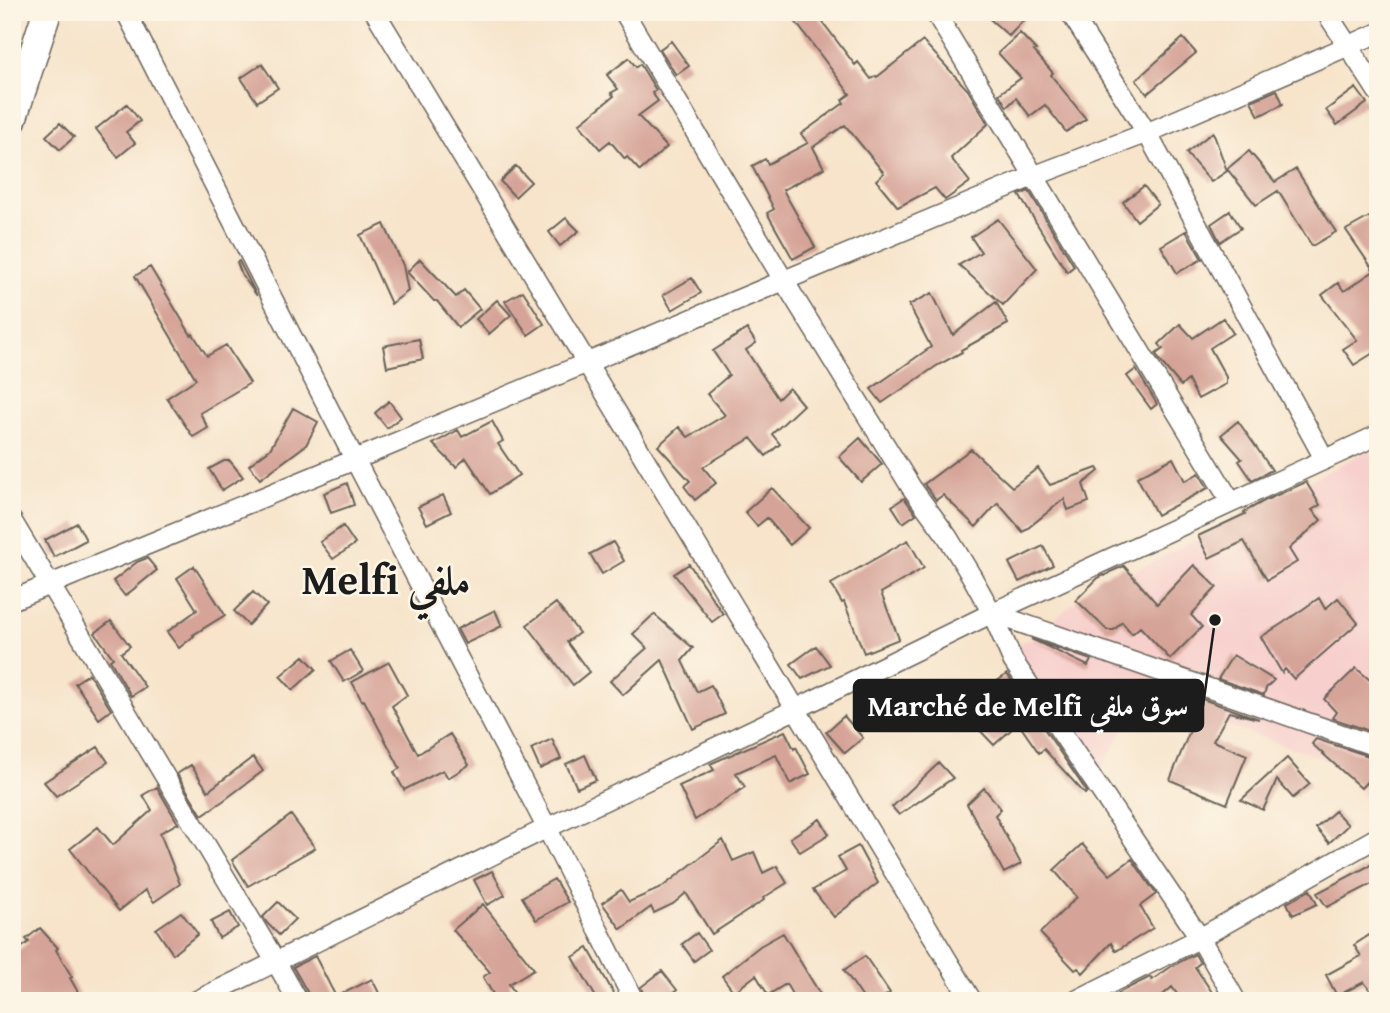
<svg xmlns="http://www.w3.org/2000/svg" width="1390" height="1013" viewBox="0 0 1390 1013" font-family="'Gentium Book Plus',Amiri,serif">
	<rect width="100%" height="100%" fill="#fcf5e5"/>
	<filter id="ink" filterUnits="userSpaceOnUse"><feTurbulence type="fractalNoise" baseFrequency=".0143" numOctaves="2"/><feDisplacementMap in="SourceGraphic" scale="14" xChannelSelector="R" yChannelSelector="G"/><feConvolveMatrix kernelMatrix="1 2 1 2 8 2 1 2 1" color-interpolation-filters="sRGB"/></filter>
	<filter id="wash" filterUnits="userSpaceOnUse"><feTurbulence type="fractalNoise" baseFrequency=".00686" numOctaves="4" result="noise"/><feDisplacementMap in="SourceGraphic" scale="28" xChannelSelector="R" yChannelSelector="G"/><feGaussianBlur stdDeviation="1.57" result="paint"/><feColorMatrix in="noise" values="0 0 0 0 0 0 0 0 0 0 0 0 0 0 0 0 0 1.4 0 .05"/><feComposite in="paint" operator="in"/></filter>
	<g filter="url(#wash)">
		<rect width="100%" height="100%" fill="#f7e4cb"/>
		<path fill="#f7d0cd" d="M1369,450L1378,467V815L1338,764L1142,696L1098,776L1012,646L1030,639L1076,601Z"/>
		<g id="blocks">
			<path fill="#d5a397" d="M788,12H815L855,65L858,62L871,79L876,76L877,77L923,41L968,90L988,124L951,158L970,182L945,200L935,188L898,207L876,180L884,173L845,125L813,147L824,168L783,190L815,247L793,259L767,213L774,209L752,166L765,159L768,164L808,143L801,134L844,103L842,100L850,94Z
				M982,12H1031L1009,36Z
				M1020,33L1036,50L1034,51L1053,73L1051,75L1086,119L1066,132L1045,105L1030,116L1016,98L1007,107L999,94L1021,78L998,53Z
				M1183,38L1196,53L1147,94L1136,80Z
				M671,41L689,66L676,75L660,49Z
				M629,58L636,67L640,64L656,90L652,93L658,101L638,116L667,147L640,171L627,157L625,159L610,141L600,149L579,124L614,96L611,93L618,89L607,75Z
				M262,64L278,88L257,102L241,78Z
				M1356,88L1367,103L1337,125L1326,110Z
				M1277,90L1283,104L1259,116L1251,101Z
				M127,104L140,121L126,132L135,143L118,157L96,129Z
				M60,123L74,137L60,150L46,136Z
				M1213,132L1227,171L1211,182L1186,153Z
				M1249,151L1275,182L1296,169L1336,232L1312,246L1278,191L1256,205L1227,169Z
				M516,166L531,182L515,197L500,181Z
				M1144,186L1158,204L1137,221L1123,202Z
				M1029,191L1074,266L1067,272L1019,195Z
				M1230,211L1241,228L1220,242L1211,224Z
				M1371,216L1378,229V350L1354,365L1343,349L1357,340L1322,295L1338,283L1344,291L1374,271L1346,230Z
				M566,218L579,231L560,246L549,232Z
				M998,219L1037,269L1003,305L959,265L981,252L971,237Z
				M384,224L403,265L408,291L391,304L360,235Z
				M1186,231L1202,259L1177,273L1161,246Z
				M420,259L456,297L464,290L480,309L458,327L437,301H434L407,272Z
				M239,261L257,296L242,275L237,262Z
				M150,267L191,335L193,334L207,356L226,345L250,383L200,413L208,428L193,437L167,398L196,379L135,276Z
				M692,278L701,293L672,310L663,295Z
				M523,291L544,324L528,335L505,301Z
				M932,293L953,335L996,302L1008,324L961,350L962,352L938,365L882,403L871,389L931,347L909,305Z
				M497,300L511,315L489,334L476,319Z
				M1223,318L1233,333L1210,348L1226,377V384L1198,399L1188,380L1181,386L1160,361L1156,354L1163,349L1159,344L1180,324L1193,338Z
				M747,329L756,343L746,350L778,399L789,388L803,405L772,434L780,444L766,456L751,438L703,467L716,483L695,500L684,486L690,481L658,446L679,427L688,437L725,415L707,394L729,375L713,351Z
				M419,339L423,359L387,367L383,346Z
				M1136,369L1157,404L1151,409L1127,376Z
				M389,401L401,417L387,428L375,413Z
				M293,408L318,422L306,445L260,479L249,465L270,449Z
				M492,421L503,441L498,444L519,475L490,494L466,458L456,467L433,444L458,430L462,437Z
				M1238,421L1272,470L1252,480L1239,461L1242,459L1221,435Z
				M860,438L882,464L861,482L839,457Z
				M971,449L1012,487L1038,468L1050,485L1097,468L1099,471L1083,484L1089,502L1068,510L1064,499L1023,532L998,503L976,527L943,495L936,500L924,484Z
				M1173,458L1185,481L1199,473L1208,488L1157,515L1137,477Z
				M224,461H230L243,477L222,490L209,469Z
				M1306,482L1320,505L1312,510L1321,520L1289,549L1297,562L1267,580L1244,541L1209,558L1198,536L1245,514L1244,512L1266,500Z
				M347,483L354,505L331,513L324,493Z
				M772,488L809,528L790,545L767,518L757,526L745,512Z
				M443,495L451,512L427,524L418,507Z
				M904,498L916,514L903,523L892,506Z
				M77,523L86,540L54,557L45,540Z
				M343,526L355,544L333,559L320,542Z
				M908,540L924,568L881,593L899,639L864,653L844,602L842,603L831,584Z
				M613,542L624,561L602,574L590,554Z
				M1043,546L1053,565L1019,582L1009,563Z
				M147,558L157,570L125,596L113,581L137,562Z
				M689,564L723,614L712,622L674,574Z
				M1194,565L1217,587L1191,615L1202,627L1170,659L1140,627L1132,634L1122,622L1114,630H1107L1076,600L1098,578L1104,575L1105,576L1110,572L1124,566L1157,604Z
				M194,566L225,615L193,635L194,636L179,648L167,632L197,610L177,578Z
				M253,592L267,605L248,625L234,611Z
				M1319,598L1325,609L1338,598L1358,623L1294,679L1285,669L1282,673L1261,637L1283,623Z
				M556,603L579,633L567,642L589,672L573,685L527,625Z
				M495,610L502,626L465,644L457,629Z
				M654,614L693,648L682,661L697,692L711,685L725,714L693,729L662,660L623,695L610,681L647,648L633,634Z
				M111,621L130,646L121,653L145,687L131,696L110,660L113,658L95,633Z
				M1031,639L1091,660L1088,666Z
				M816,646L830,665L802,679L791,664Z
				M350,650L363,671L344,682L331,661Z
				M1233,655L1274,680L1266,688L1264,695L1218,679Z
				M304,656L316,669L293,690L280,676Z
				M389,662L407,695L392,706L418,754L450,734L469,765L448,778L443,770L404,790L394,772L400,768L364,700L362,701L352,682Z
				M1356,668L1378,687V734L1332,718L1336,712L1324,699Z
				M89,674L111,710L99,719L75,683Z
				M1007,674L1087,792L1085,794L1044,749L1039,753L992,685Z
				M1171,688L1259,719L1229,712L1213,741L1247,755L1227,804L1170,780L1195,718L1164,701Z
				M952,697L1013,728L994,745L950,699Z
				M844,716L863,738L845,753L826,732Z
				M785,731L794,749L796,747L810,774L790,784L776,755L736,773L745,787L695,820L679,786L714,770L710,764Z
				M552,739L561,759L540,769L531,749Z
				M1316,739L1378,759V770L1361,788L1312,744Z
				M98,747L108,762L56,796L44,782Z
				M585,755L596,780L577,788L566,764Z
				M253,757L263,771L223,801L202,815L177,774L191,765L208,791Z
				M1287,758L1310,784L1293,798L1277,780L1263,810L1241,800Z
				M939,763L953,778L899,815L892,807Z
				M157,787L179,825L178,823L160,833L180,884L154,902L145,890L119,911L70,849L98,827L113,845L152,810L143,795Z
				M984,788L1001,809L995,815L1021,864L1004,873L967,804Z
				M1335,811L1348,825L1329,843L1316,828Z
				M291,815L315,848L248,886L232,860Z
				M820,819L829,834L800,852L790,838Z
				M723,840L733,861L754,852L763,873L777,866L787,883L763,898L764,900L712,934L686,893L673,904L654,913L651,907L621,929L602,903L621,890L629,902L661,888Z
				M1082,844L1110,875L1132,859L1156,894L1140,906L1153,928L1116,951L1111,943L1083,973L1078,968L1075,970L1040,933L1077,897L1054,870Z
				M858,846L878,883L834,917L813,890L846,871L838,857Z
				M1378,861V881L1327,907L1317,893Z
				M492,871L505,895L487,905L474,880Z
				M554,879L568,902L536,920L522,897Z
				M1310,890L1317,904L1293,915L1287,903Z
				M278,902L295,919L279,935L267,923L263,917Z
				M483,904L534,969L509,984L520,1001H497L483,977L490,972L453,930Z
				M181,912L198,934L173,954L156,929Z
				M230,912L238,927L219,938L211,922Z
				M40,928L58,948L56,950L72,977L70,978L83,1001H12V955L29,942L26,939Z
				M697,933L709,950L694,961L682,944Z
				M783,933L820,994L809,1001H796L786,984L768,995L756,975L734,992L722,976L760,946Z
				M1371,934L1378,945V1001L1364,982L1337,996L1326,975L1361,956L1354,945Z
				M588,948L618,1001H598L573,957Z
				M1195,954L1200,963L1195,967L1218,1001H1182L1172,987L1156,1001H1110L1122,991L1150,977L1152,980L1172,966Z
				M315,956L336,997L372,979L383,1001H310L309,995L293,967Z
				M865,956L890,993L877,1001H865L844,970Z
				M662,971L677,990L662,1001H646L641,987Z"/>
		</g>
	</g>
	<g filter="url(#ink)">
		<use href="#blocks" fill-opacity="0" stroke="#696259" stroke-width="2"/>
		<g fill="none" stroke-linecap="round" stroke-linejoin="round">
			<defs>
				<path id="minor" d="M126,12L355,460L547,828L634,1001
					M375,12L972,1001
					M624,12L784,281L911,487L947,536L972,577L992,613L1378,747
					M935,12L1231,502
					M1070,12L1147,133L1324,458
					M1326,12L1378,92
					M12,521L276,962L298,1001
					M12,600L371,453L1034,176L1147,133L1378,33
					M992,613L1013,661L1200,938L1236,1001
					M196,1001L547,828L796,709L992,613L1378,435
					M1075,1001L1200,938L1378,837"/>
				<path id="secondary" d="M12,120L47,12"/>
			</defs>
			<use href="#minor" stroke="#696259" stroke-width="22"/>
			<use href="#secondary" stroke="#696259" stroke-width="31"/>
			<use href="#minor" stroke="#fff" stroke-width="19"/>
			<use href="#secondary" stroke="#fff" stroke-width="28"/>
		</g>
	</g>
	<g text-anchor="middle" stroke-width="5" stroke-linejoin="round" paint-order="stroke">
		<g font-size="42" font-weight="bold" fill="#1c1c1c" stroke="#fcf5e5">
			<text x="386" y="594">Melfi ملفي</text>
		</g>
	</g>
	<path fill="none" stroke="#1c1c1c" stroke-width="2.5" d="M1215 620L1203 706"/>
	<circle fill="#1c1c1c" stroke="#fcf5e5" stroke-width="2.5" cx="1215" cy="620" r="7"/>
	<rect fill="#1c1c1c" stroke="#1c1c1c" stroke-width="2.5" x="854" y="680" width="349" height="51" rx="7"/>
	<g font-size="30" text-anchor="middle" font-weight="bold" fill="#fff">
		<text x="1028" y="716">Marché de Melfi سوق ملفي</text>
	</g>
	<rect width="1390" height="1013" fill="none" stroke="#fcf5e5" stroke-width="42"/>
</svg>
